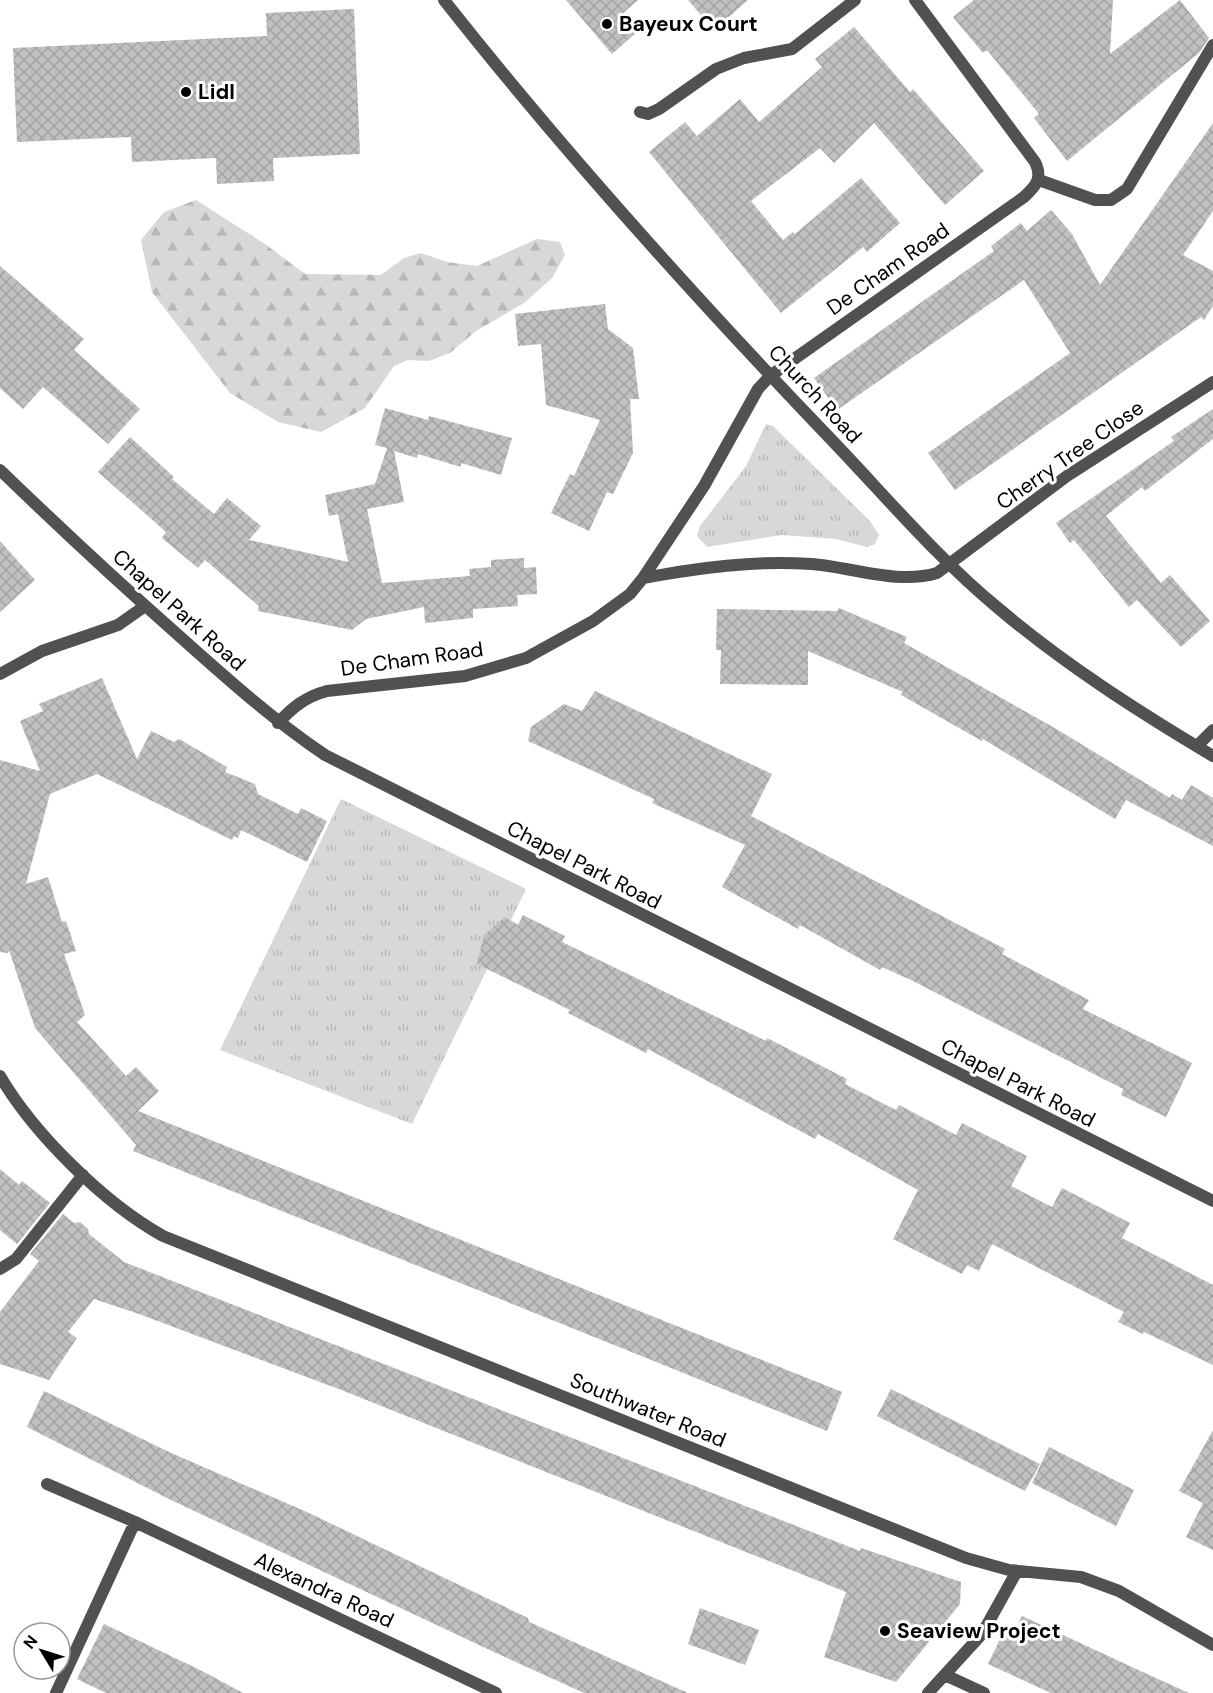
<svg xmlns="http://www.w3.org/2000/svg" width="1213" height="1693" viewBox="0 0 1213 1693" font-family="'DM Sans',sans-serif">
	<defs>
		<pattern id="grass-tufts" width="24" height="20" patternUnits="userSpaceOnUse" patternTransform="scale(1.5)"><rect width="24" height="20" fill="#d8d8d8"/><path d="M3 7l-1-3M5 7V3M7 7l1-3M15 17l-1-3M17 17v-4M19 17l1-3" fill="none" stroke="#b8b8b8"/></pattern>
		<pattern id="forest-firs" width="22" height="20" patternUnits="userSpaceOnUse" patternTransform="scale(1.5)"><rect width="22" height="20" fill="#d8d8d8"/><path d="M5 1l3.5 6h-7zM16 11l3.5 6h-7z" fill="#b8b8b8"/></pattern>
		<pattern id="building-cross-hatch" width="8" height="8" patternUnits="userSpaceOnUse" patternTransform="scale(1.5)"><rect width="8" height="8" fill="#c0c0c0"/><path d="M0 0l8 8M0 8l8-8" fill="none" stroke="#a3a3a3"/></pattern>
	</defs>
	<rect width="100%" height="100%" fill="#fff"/>
	<path fill="url(#grass-tufts)" d="M766,424L773,426L870,521L879,535L875,544L867,547L836,539L781,535L707,547L697,536L700,526L746,466Z
		M341,799L526,889L412,1124L220,1050Z"/>
	<path fill="url(#forest-firs)" d="M196,200L265,244L305,274L381,275L404,258L421,253L447,262L477,266L537,239L560,242L565,255L552,278L524,303L476,331L450,353L429,361L408,360L394,366L365,408L321,432L278,422L230,393L152,292L141,240L164,212Z"/>
	<path fill="url(#building-cross-hatch)" d="M566,0H638L621,15L636,33L612,54Z
		M688,0H748L714,30Z
		M974,0H1113L1110,54L1180,0L1209,38L1199,53L1067,161L1034,118L1039,114L987,50L983,53L953,17Z
		M354,9L360,154L273,158L274,181L217,184L216,158L132,162L131,137L17,142L13,48L267,36L266,13Z
		M854,27L910,92L913,89L984,171L945,205L874,123L834,163L820,148L751,201L783,240L793,232L795,234L861,178L900,223L867,252L863,247L781,313L649,152L685,122L697,136L740,99L759,122L822,67L815,59Z
		M1213,123V211L1183,255L1213,271V306L1204,320L1201,317L955,490L928,453L1070,353L1024,280L837,410L814,378L994,251L991,246L1021,223L1027,231L1051,210L1072,234L1100,285Z
		M0,266L84,339L74,350L140,409L108,444L43,387L23,409L0,388Z
		M605,304L608,329L633,348L639,399H630L633,453L613,494L607,492L589,531L551,513L570,474L574,476L600,420L546,405L541,344L518,346L515,314Z
		M385,408L428,420L429,416L512,438L501,475L461,463V467L418,454L417,458L394,451L404,502L367,509L382,583L470,576L469,569L491,567V560L524,558V568L536,567L537,594L517,595L518,606L473,609V618L425,623L424,607L366,619L352,630L258,611L259,606L205,560L198,568L162,538L166,532L98,472L130,437L174,477L172,479L214,514L227,498L261,526L249,540L348,562L338,514L329,516L325,495L375,484L387,448L375,445Z
		M1213,409V439L1145,491L1142,487L1106,516L1161,583L1170,575L1210,621L1181,647L1137,600L1129,607L1074,540L1070,543L1056,523L1174,441L1171,437Z
		M0,541L35,580L0,612Z
		M839,608L907,637L904,643L1053,727L1170,798L1172,794L1182,800L1191,785L1213,798V846L1126,800L1115,819L983,739L982,741L901,695L903,692L808,651V685L720,684L721,650H716L717,609L837,611Z
		M102,678L137,759L151,731L174,742L179,739L227,767L225,772L255,784L258,794L298,814L301,808L327,821L307,862L241,830L238,838L234,836L232,840L97,774L50,794L26,884L48,877L62,922L66,921L76,951L64,954L85,1015L77,1022L126,1076L136,1067L159,1091L138,1111L842,1392L827,1431L133,1151L136,1145L35,1028L9,950L8,953L0,952V760L40,771L20,721L43,711L39,704Z
		M595,691L772,774L751,816L1005,949L1002,954L1089,1000L1083,1009L1192,1063L1166,1117L1121,1095L1123,1089L911,980L882,967L880,970L800,925L798,929L722,887L745,845L652,803L654,799L528,741L531,727L564,704L582,711Z
		M523,915L565,936L562,942L766,1041L767,1038L847,1079L845,1084L896,1110L899,1105L956,1135L962,1123L1027,1156L1011,1186L1052,1207L1062,1188L1130,1223L1122,1238L1213,1285V1365L1144,1332L1143,1334L1118,1322L1124,1312L992,1244L979,1271L967,1265L962,1274L893,1239L918,1190L818,1134L815,1139L648,1049L646,1053L568,1013L570,1010L477,964L484,935L505,917L518,925Z
		M0,1169L19,1185L22,1181L50,1203L17,1244L0,1230Z
		M63,1214L74,1223L80,1222L88,1229L89,1234L124,1262L860,1551L861,1548L961,1582L960,1604L896,1682L824,1657L846,1592L344,1391L139,1314L94,1299L68,1332L77,1338L49,1380L0,1364V1312L39,1261L30,1254Z
		M891,1389L1040,1464L1025,1491L877,1416Z
		M44,1391L169,1452L309,1513L528,1618L529,1622L688,1693H584L494,1652L171,1500L27,1427Z
		M1213,1430V1550L1186,1537L1203,1503L1179,1491Z
		M1049,1447L1134,1490L1116,1526L1032,1483Z
		M700,1608L759,1630L745,1665L688,1644Z
		M1022,1616L1134,1668L1189,1693H1051L988,1664L1004,1631L1013,1635Z
		M104,1624L204,1672L243,1693H106L77,1679Z"/>
	<g fill="none" stroke-linecap="round" stroke-linejoin="round">
		<path stroke="#515151" stroke-width="12" d="M444,0C563,151 692,294 825,433C882,492 935,556 998,608C1064,664 1139,712 1213,756
			M640,112L648,114L659,109L716,69L744,58L792,49L855,0
			M1039,180L1095,200H1111L1127,189L1213,45
			M0,470C58,526 117,581 177,634C225,677 272,719 325,755L1213,1201
			M643,578L704,486L758,389L770,376L1024,197C1036,186 1043,178 1035,162L915,0
			M0,674L42,651L118,625L145,606
			M278,723C293,707 305,697 327,691L465,676L526,658L593,621L630,594L643,578C699,568 754,560 811,564C852,567 898,585 937,573L1067,476L1213,382
			M1197,746L1213,730
			M0,1076C34,1134 104,1203 163,1236L966,1558L1009,1570L1081,1577L1119,1591L1213,1645
			M0,1269L16,1259L83,1175
			M47,1484L135,1522L496,1693
			M945,1675L984,1693
			M56,1693L135,1522
			M928,1693L982,1634L1017,1571"/>
	</g>
	<g fill="#000" stroke="#fff" stroke-width="2">
		<circle cx="607" cy="24" r="6"/>
		<circle cx="186" cy="92" r="6"/>
		<circle cx="885" cy="1631" r="6"/>
	</g>
	<g text-anchor="middle" stroke-width="6" stroke-linejoin="round" paint-order="stroke">
		<g font-size="21" font-weight="bold" fill="#000" stroke="#fff" text-anchor="start">
			<text x="619" y="31">Bayeux Court</text>
			<text x="198" y="99">Lidl</text>
			<text x="897" y="1638">Seaview Project</text>
		</g>
		<g font-size="21" fill="#000" stroke="#fff">
			<text transform="translate(888 269) rotate(-35)" y="7">De Cham Road</text>
			<text transform="translate(815 394) rotate(47)" y="7">Church Road</text>
			<text transform="translate(1070 455) rotate(-35)" y="7">Cherry Tree Close</text>
			<text transform="translate(179 610) rotate(42)" y="7">Chapel Park Road</text>
			<text transform="translate(412 659) rotate(-8)" y="7">De Cham Road</text>
			<text transform="translate(584 865) rotate(27)" y="7">Chapel Park Road</text>
			<text transform="translate(1018 1083) rotate(27)" y="7">Chapel Park Road</text>
			<text transform="translate(648 1410) rotate(22)" y="7">Southwater Road</text>
			<text transform="translate(324 1590) rotate(25)" y="7">Alexandra Road</text>
		</g>
	</g>
	<g transform="translate(42 1651) rotate(308)"><circle r="28" fill="#ffffff" stroke="#999999" stroke-width="1.5"/>
	<path d="M0-4.5L10 22L0 15L-10 22Z" fill="#000000"/>
	<text y="-9" font-size="16" font-weight="bold" text-anchor="middle" fill="#000000">N</text>
	</g>
</svg>
